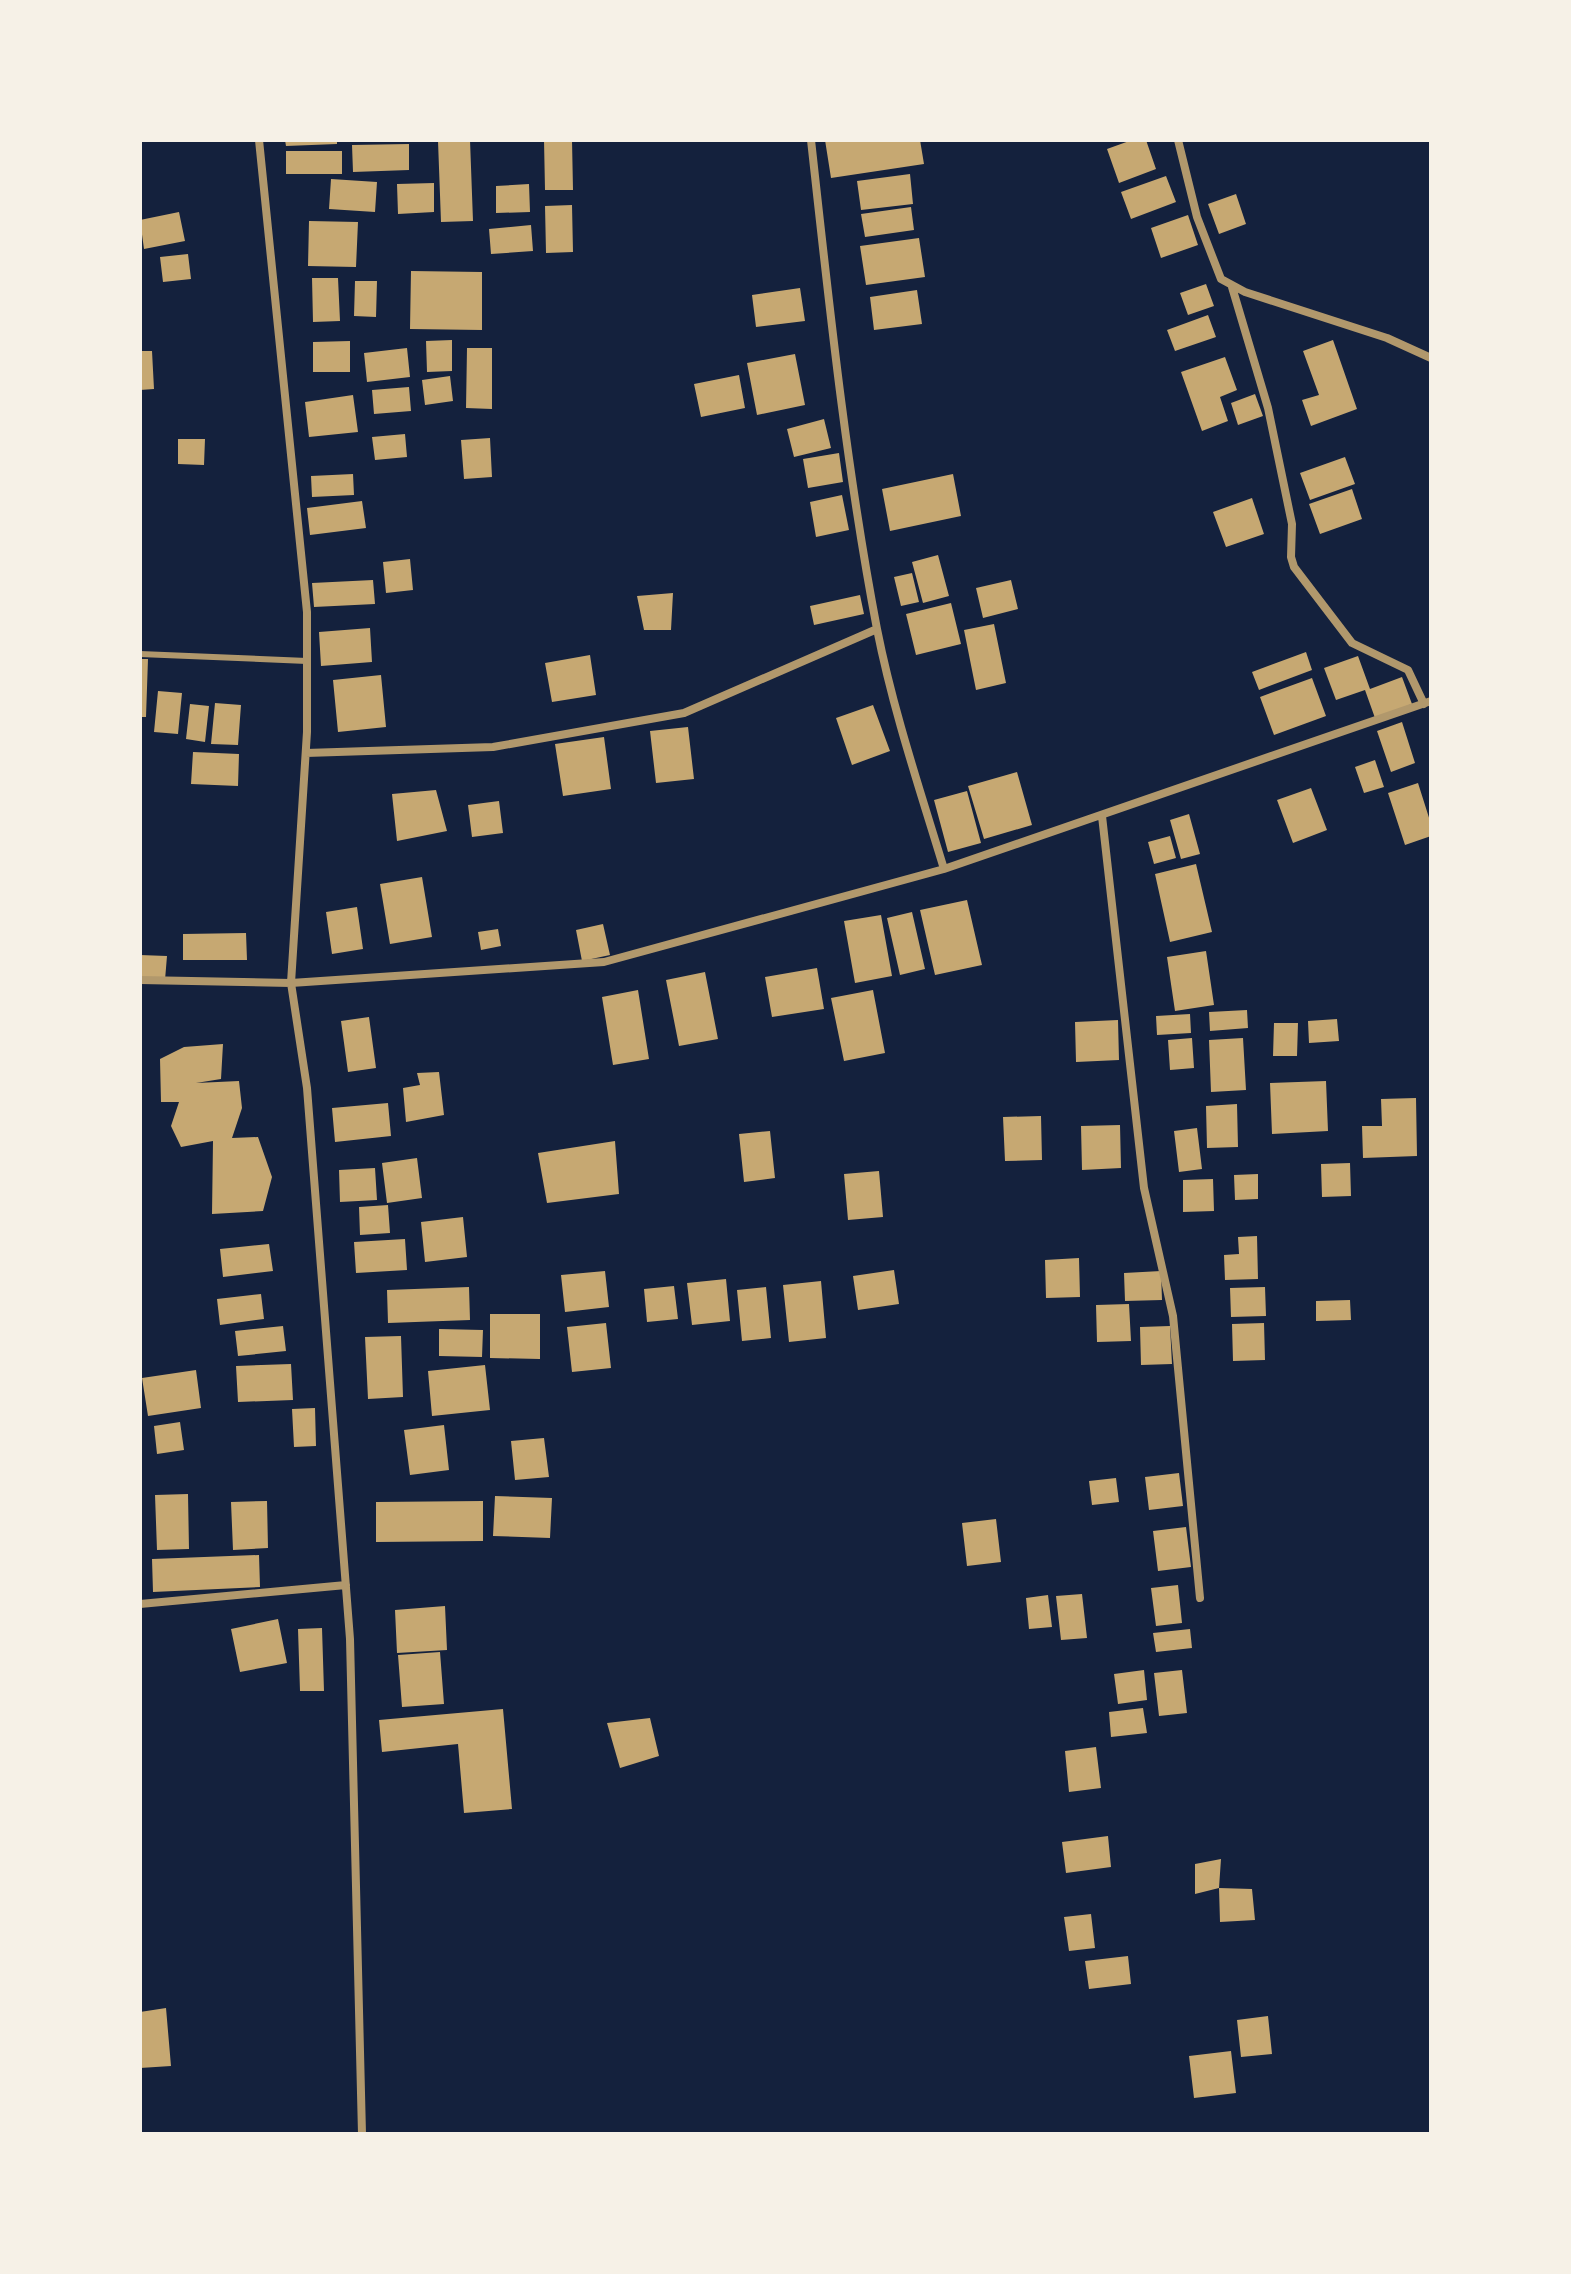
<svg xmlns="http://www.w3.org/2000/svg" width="1571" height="2274" viewBox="0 0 1571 2274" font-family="Lato,sans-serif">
	<rect width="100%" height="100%" fill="#14213d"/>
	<path fill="#c6a872" d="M285,140H337V144L286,146Z
		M470,140L473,221L441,222L438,141Z
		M544,140H572L573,190H545Z
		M825,140H920L924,164L831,178Z
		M1132,140H1146L1156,169L1119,183L1107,149Z
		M409,144V170L353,172L352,145Z
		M286,151H342V174H286Z
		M910,174L913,204L861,210L857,181Z
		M1166,176L1176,202L1131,219L1121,192Z
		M331,179L377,182L375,212L329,209Z
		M434,183V212L398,214L397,184Z
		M529,184L530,212L496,213V186Z
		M1236,194L1246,224L1219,234L1208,204Z
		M572,205L573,252L546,253L545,206Z
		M911,207L914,230L865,237L861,214Z
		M179,212L185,241L144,249L140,220Z
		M1188,215L1198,245L1161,258L1151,228Z
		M309,221L358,222L356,267L308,266Z
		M531,225L533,251L491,254L489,229Z
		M919,238L925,277L866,285L860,246Z
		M188,254L191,279L163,282L160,257Z
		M411,271L482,272V330L410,329Z
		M312,278H338L340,321L313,322Z
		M355,281H377L376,317L354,316Z
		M1206,284L1214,306L1188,315L1180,293Z
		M800,288L805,321L756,327L752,295Z
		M917,290L922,324L874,330L870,297Z
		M1208,315L1216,337L1175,351L1167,330Z
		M452,340V371L427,372L426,341Z
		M1333,340L1357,409L1311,426L1302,400L1319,395L1303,351Z
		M350,341V372H313V342Z
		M407,348L410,377L367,382L364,353Z
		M467,348H492V409L466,408Z
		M140,351H152L154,389L140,390Z
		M795,354L805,405L757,415L747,363Z
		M1225,357L1237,390L1220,397L1228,421L1202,431L1181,372Z
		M739,375L745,408L701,417L694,384Z
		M450,376L453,401L425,405L422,380Z
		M409,387L411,411L374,414L372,390Z
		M1255,394L1263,416L1238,425L1231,403Z
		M353,395L358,432L309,437L305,402Z
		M824,419L831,448L794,457L787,429Z
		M405,434L407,457L375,460L372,437Z
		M490,438L492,477L464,479L461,440Z
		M178,439H205L204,465L178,464Z
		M839,453L843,482L808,488L803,459Z
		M1345,457L1355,484L1310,500L1300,473Z
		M353,474L354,495L312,497L311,476Z
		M953,474L961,516L890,531L882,489Z
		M1352,489L1362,519L1320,534L1309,504Z
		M842,495L849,530L816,537L810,502Z
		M1252,498L1264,534L1226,547L1213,512Z
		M362,501L366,528L310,535L307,508Z
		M938,555L949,596L923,603L912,562Z
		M410,559L413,590L386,593L383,562Z
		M912,573L919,602L901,606L894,577Z
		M373,580L375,604L314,607L312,583Z
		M1011,580L1018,609L983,618L976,588Z
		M673,593L671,630H644L637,596Z
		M860,595L864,614L814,625L810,606Z
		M951,603L961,644L916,655L906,614Z
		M994,624L1006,683L976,690L964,630Z
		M370,628L372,662L321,666L319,632Z
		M1306,652L1312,670L1259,690L1252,672Z
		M590,655L596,695L552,702L545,663Z
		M1358,656L1370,689L1402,677L1412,704L1375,718L1365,690L1336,700L1324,668Z
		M140,659H148L146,717H140Z
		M381,675L386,727L338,732L333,680Z
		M1312,678L1326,716L1274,735L1260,697Z
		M158,691L182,693L178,734L154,732Z
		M215,703L241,705L238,745L211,744Z
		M190,704L209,706L205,742L186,739Z
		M873,705L890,751L852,765L836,718Z
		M1402,722L1415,763L1391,772L1377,731Z
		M688,727L694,779L656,783L650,731Z
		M604,737L611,789L563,796L555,744Z
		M193,752L239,754L238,786L191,784Z
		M1375,760L1384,787L1364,793L1355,767Z
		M1017,772L1032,825L984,839L968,786Z
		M1418,783L1431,824V836L1405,845L1388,793Z
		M1311,788L1327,830L1293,843L1277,800Z
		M436,790L447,831L397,841L392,794Z
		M967,791L981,843L948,852L934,800Z
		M499,801L503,833L472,837L468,805Z
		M1189,814L1200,854L1181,859L1170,820Z
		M1170,836L1176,858L1154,864L1148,842Z
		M1196,864L1212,932L1170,942L1155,874Z
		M422,877L432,937L390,944L380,884Z
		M967,900L982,965L935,975L920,910Z
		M357,907L363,949L332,954L326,912Z
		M912,912L925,969L900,975L887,918Z
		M881,915L892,976L855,983L844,921Z
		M603,924L610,955L582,961L576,930Z
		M498,929L501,946L481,950L478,932Z
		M246,933L247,960H183V934Z
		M1206,951L1214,1005L1175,1011L1167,957Z
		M140,955L167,956L165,980L140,979Z
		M817,968L824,1009L772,1017L765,977Z
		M705,972L718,1039L679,1046L666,980Z
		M638,990L649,1059L613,1065L602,997Z
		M873,990L885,1053L844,1061L831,998Z
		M1247,1010L1248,1028L1210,1031L1209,1012Z
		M1190,1014L1191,1033L1157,1035L1156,1016Z
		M369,1017L376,1068L348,1072L341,1021Z
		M1337,1019L1339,1041L1309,1043L1308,1021Z
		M1118,1020L1119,1060L1076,1062L1075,1022Z
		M1274,1023H1298L1297,1056H1273Z
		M1192,1038L1194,1068L1170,1070L1168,1040Z
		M1243,1038L1246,1090L1211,1092L1209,1040Z
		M223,1044L221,1079L196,1083L239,1081L242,1108L232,1138L258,1137L272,1177L263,1211L212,1214L213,1141L181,1147L171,1126L179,1102H161L160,1059L184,1047Z
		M439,1072L444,1115L406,1122L403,1088L420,1085L417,1073Z
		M1326,1081L1328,1131L1272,1134L1270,1083Z
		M1416,1098L1417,1156L1363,1158L1362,1126H1382L1381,1099Z
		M388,1103L391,1136L335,1142L332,1108Z
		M1237,1104L1238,1147L1207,1148L1206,1106Z
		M1041,1116L1042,1160L1005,1161L1003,1117Z
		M1120,1125L1121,1168L1082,1170L1081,1126Z
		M1197,1128L1202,1169L1179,1172L1174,1131Z
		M770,1131L775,1178L744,1182L739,1134Z
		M615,1141L619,1194L547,1203L538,1153Z
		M417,1158L422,1198L387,1203L382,1163Z
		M1350,1163L1351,1196L1322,1197L1321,1164Z
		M375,1168L377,1200L340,1202L339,1170Z
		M879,1171L883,1217L848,1220L844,1174Z
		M1258,1174V1199L1235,1200L1234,1175Z
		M1213,1179L1214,1211L1183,1212V1180Z
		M388,1205L390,1233L360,1235L359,1207Z
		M463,1217L467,1257L425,1262L421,1222Z
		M1257,1236L1258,1279L1225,1280L1224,1255L1239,1254L1238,1237Z
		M405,1239L407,1270L356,1273L354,1242Z
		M269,1244L273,1271L223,1277L220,1249Z
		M1079,1258L1080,1297L1046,1298L1045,1260Z
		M894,1270L899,1304L858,1310L853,1276Z
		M605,1271L609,1307L565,1312L561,1275Z
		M1161,1271L1162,1300L1125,1301L1124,1273Z
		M726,1279L730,1321L692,1325L687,1283Z
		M821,1281L826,1338L789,1342L783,1285Z
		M674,1286L678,1319L647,1322L644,1289Z
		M469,1287L470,1320L388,1323L387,1290Z
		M766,1287L771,1338L742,1341L737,1290Z
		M1265,1287L1266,1316L1231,1317L1230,1288Z
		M261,1294L264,1319L220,1325L217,1299Z
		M1350,1300L1351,1320L1316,1321V1301Z
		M1129,1304L1131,1341L1097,1342L1096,1305Z
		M490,1314H540V1359L490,1358Z
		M606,1323L611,1368L572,1372L567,1327Z
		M1264,1323L1265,1360L1233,1361L1232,1324Z
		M283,1326L286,1351L238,1356L235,1331Z
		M1170,1326L1172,1364L1141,1365L1140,1327Z
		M439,1329L483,1330L482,1357L439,1356Z
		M401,1336L403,1397L368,1399L365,1337Z
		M291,1364L293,1400L238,1402L236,1366Z
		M485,1365L490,1410L432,1416L428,1371Z
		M196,1370L201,1408L148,1416L142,1378Z
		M315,1408L316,1446L294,1447L292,1409Z
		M180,1422L184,1450L157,1454L154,1426Z
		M444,1425L449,1470L410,1475L404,1430Z
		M544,1438L549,1477L515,1480L511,1441Z
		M1179,1473L1183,1506L1149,1510L1145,1477Z
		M1116,1478L1119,1502L1092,1505L1089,1481Z
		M188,1494L189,1549L157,1550L155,1495Z
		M495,1496L552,1498L550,1538L493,1536Z
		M267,1501L268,1548L233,1550L231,1502Z
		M483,1501V1541L376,1542V1502Z
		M996,1519L1001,1562L967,1566L962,1523Z
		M1186,1527L1191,1567L1158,1571L1153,1531Z
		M259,1555L260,1587L153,1592L152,1559Z
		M1178,1585L1182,1623L1156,1626L1151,1588Z
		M1082,1594L1087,1638L1061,1640L1056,1596Z
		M1048,1595L1052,1627L1029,1629L1026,1598Z
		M445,1606L447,1650L397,1653L395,1610Z
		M278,1619L287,1663L240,1672L231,1629Z
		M322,1628L324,1691H300L298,1629Z
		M1190,1629L1192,1648L1156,1652L1153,1633Z
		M440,1652L444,1704L402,1707L398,1655Z
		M1144,1670L1147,1700L1118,1704L1114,1674Z
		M1182,1670L1187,1713L1159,1716L1154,1673Z
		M1143,1708L1147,1733L1111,1737L1109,1712Z
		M503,1709L512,1809L464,1813L458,1744L382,1752L379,1720Z
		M650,1718L659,1756L620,1768L607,1723Z
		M1096,1747L1101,1788L1069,1792L1065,1751Z
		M1108,1836L1111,1867L1066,1873L1062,1842Z
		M1221,1859L1219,1888L1195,1894V1864Z
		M1219,1888L1252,1889L1255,1920L1220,1922Z
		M1091,1914L1095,1948L1069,1951L1064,1917Z
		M1128,1956L1131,1984L1089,1989L1085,1961Z
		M166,2008L171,2066L140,2068V2012Z
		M1268,2016L1272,2054L1241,2057L1237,2020Z
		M1231,2051L1236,2093L1194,2098L1189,2056Z"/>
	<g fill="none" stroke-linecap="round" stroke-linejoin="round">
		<path stroke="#b1986c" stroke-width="6" d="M140,654L307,661"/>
		<path stroke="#b1986c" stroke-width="8" d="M259,140L307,612V732L291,983L307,1088L350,1639L362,2134
			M811,140C829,303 846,467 877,629C893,710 920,790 944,869
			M1178,140L1197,217L1221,279L1245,292L1387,338L1431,358
			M1232,287L1268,408L1292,524L1291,557L1294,567L1352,643L1408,670L1424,704
			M306,753L493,747L684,713L877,629
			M1102,816L1144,1188L1173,1316L1200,1598
			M140,980L291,983L604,962L944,869L1431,701
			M140,1604L346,1585"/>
	</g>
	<rect width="1571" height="2274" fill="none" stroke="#f6f1e7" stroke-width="284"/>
</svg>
